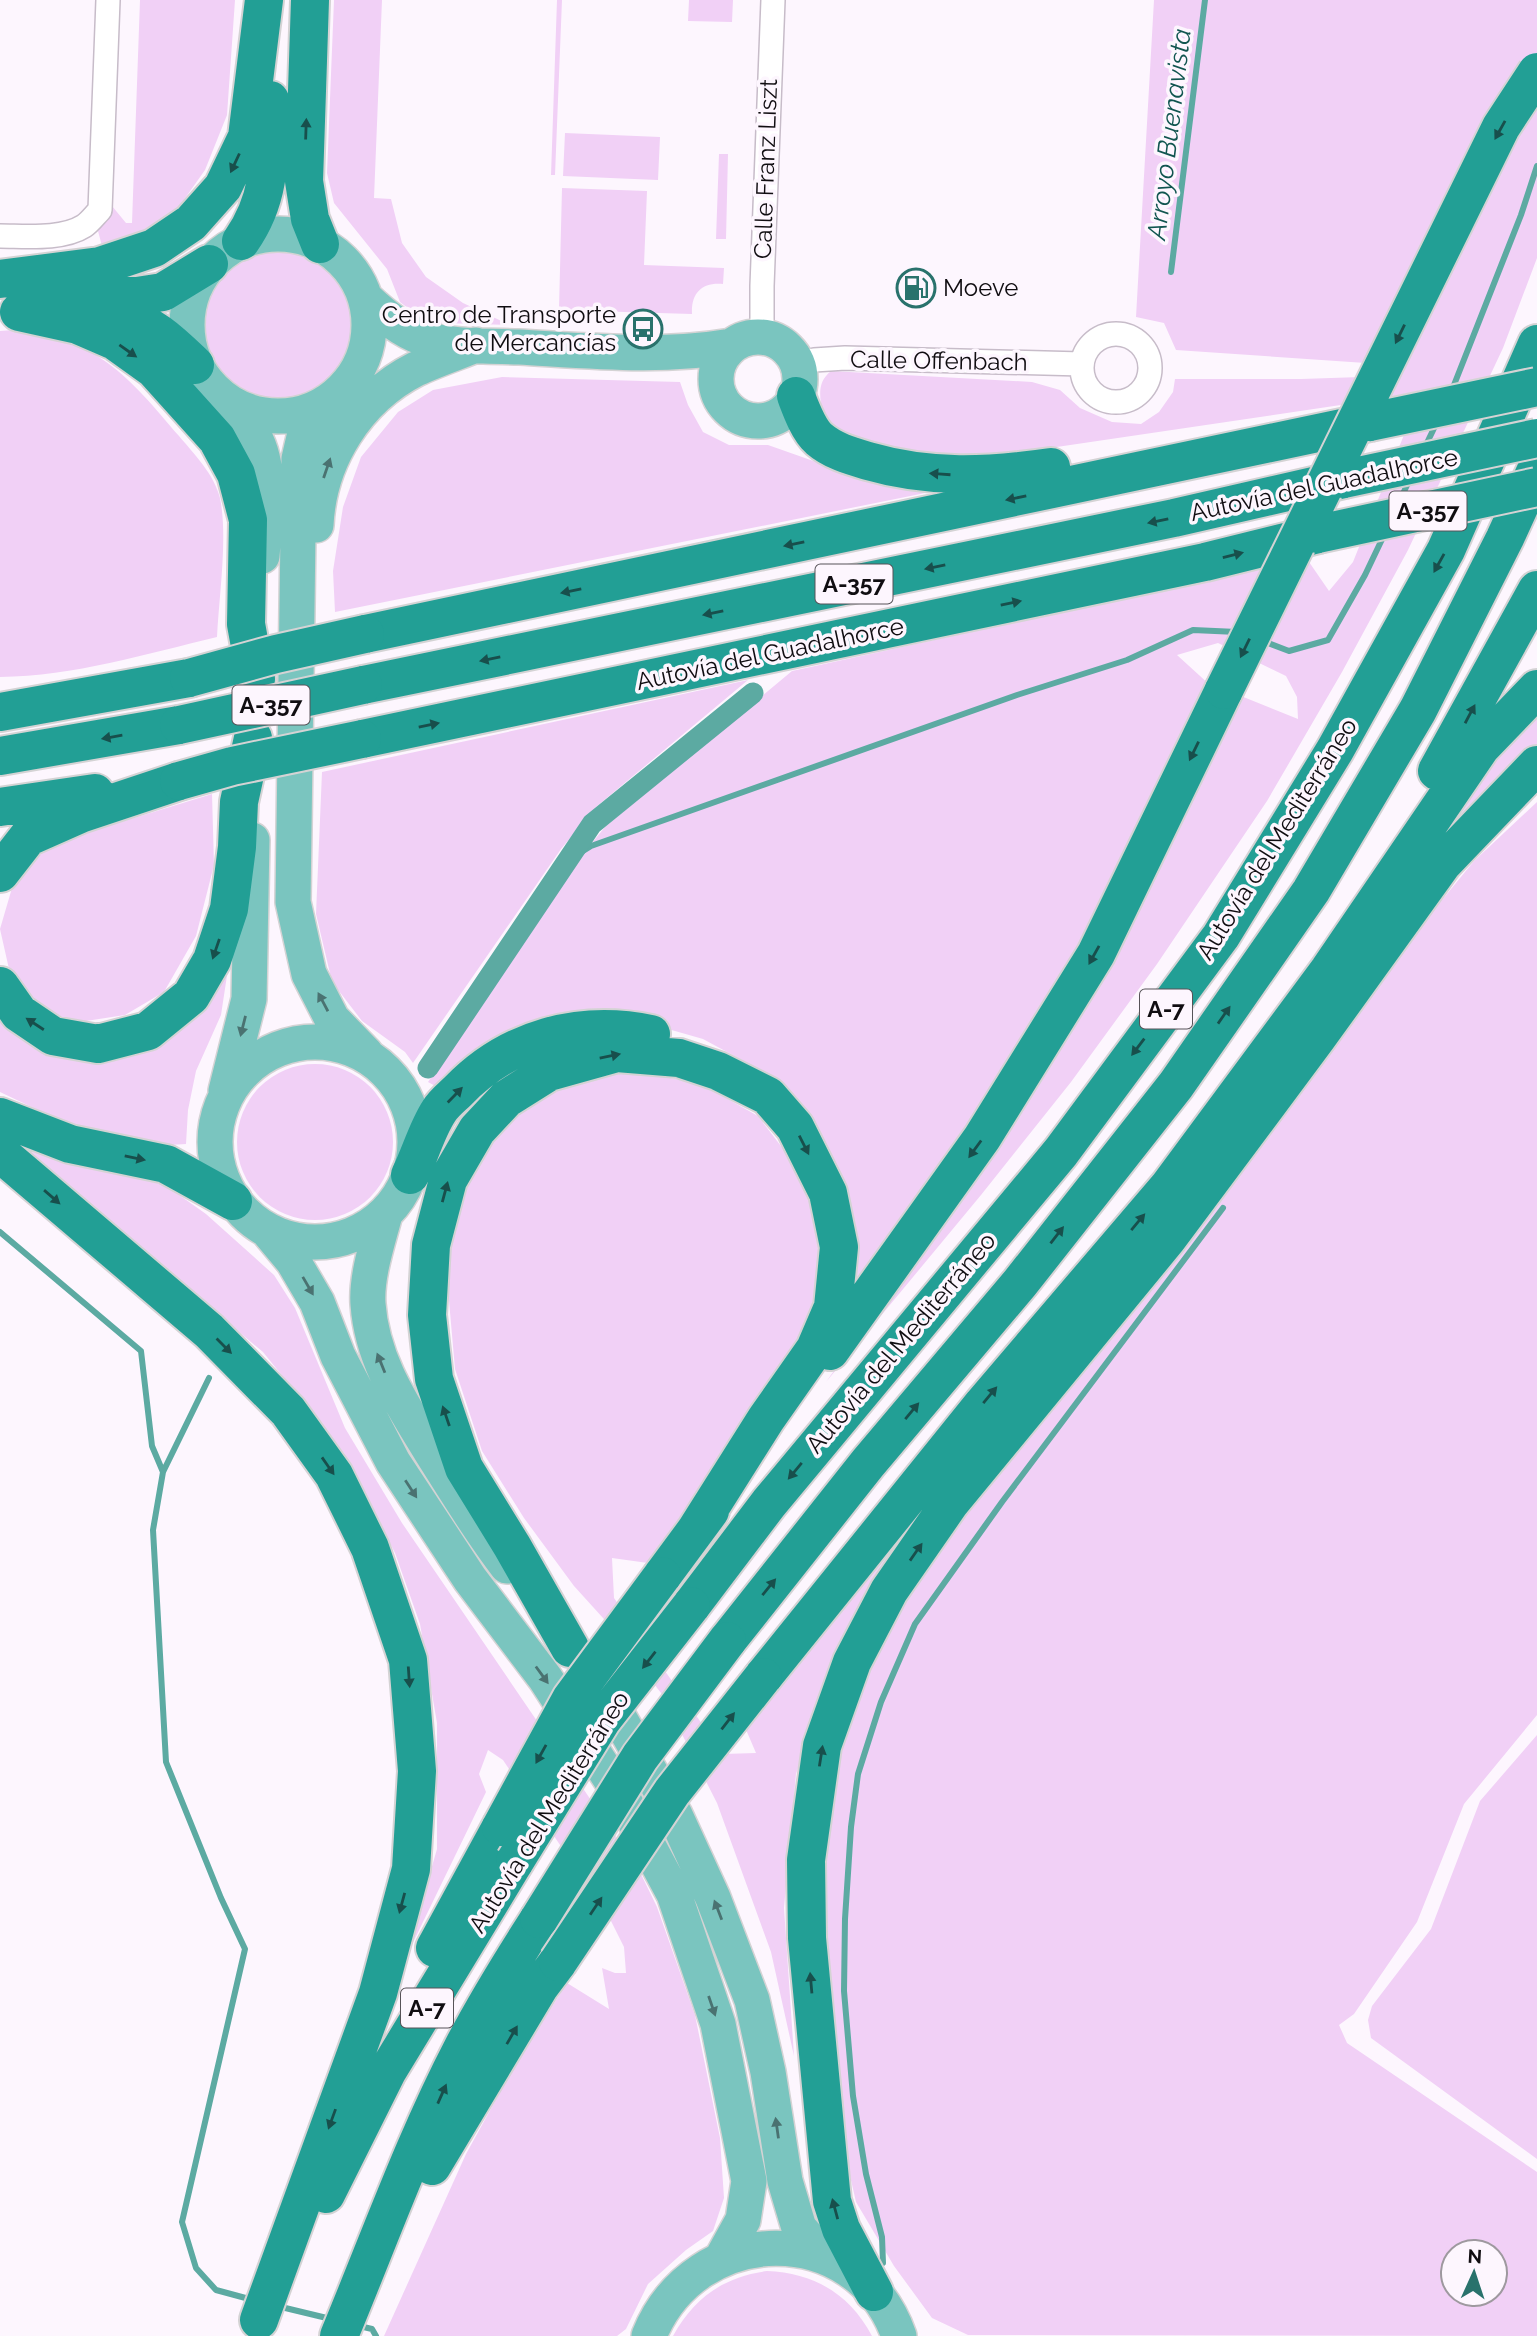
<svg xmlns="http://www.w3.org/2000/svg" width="1537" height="2336" viewBox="0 0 1537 2336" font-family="Raleway,sans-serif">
	<rect width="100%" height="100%" fill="#fdf6fe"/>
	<path fill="#f1d0f6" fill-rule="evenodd" d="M140,0H235L227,115L205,170L181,204L153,228L102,246L98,231L112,206L126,223H132Z
		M334,0H382L374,198L391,199L402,243L426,277L463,303L510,325L442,323L418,316L400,302L387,269L334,203L327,173Z
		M557,0H562L555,175H551Z
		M689,0H733L732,22L688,21Z
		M1154,0H1537V258L1503,348L1408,550L1342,672L1267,801L1157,964L1071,1082L981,1195L826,1382L968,1182L1236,694L1298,719L1297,697L1286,676L1218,643L1177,655L1211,686L1079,948L975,1116L849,1292L799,1109L764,1072L703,1039L640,1021L437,1087L428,1082L582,855L605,827L792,671L1307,559L1329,591L1353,562L1422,390L1381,399L996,456C981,456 967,458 952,457C926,456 851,446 832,429C827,424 821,411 821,404C819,390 820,380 831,371L1032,382L1060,390L1080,408L1112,422L1141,424L1159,412L1173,392L1175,379H1301L1391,376L1395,365L1176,350L1164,323L1136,317Z
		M565,133L660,137L658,180L563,176Z
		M719,154H728L726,239H716Z
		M562,188L647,191L644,265L724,268L723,284C702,282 691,293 692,314L559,310Z
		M200 326a76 76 0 1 1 152 0a76 76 0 1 1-152 0Z
		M14,330C97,338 128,376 179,436C194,454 214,474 220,498C228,537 219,596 217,637C146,654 74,676 0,677V331Z
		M502,377L680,382L688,405L703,432L729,445H768L873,482L955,487L335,612L333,571L343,507L361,457L398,412L433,390Z
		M748,680L596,807L561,849L413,1063L405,1052L362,1021L332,982L316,914L322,772Z
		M1537,712V748L1389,910L1465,791Z
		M212,794L214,865L196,936L164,992L125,1015L73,1023L36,1003L23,989L9,969L0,929L12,888L46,845Z
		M1537,802V1715L1464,1804L1417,1922L1354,2014L1339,2025L1347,2043L1537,2172V2336L968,2335L932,2318L894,2266L856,2202L834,2106L821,1828L836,1741L888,1616L997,1472L1414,934L1474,861ZM1453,2252H1495V2294H1453Z
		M228,969L221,1015L196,1071L188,1110L186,1144L170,1145L84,1132L0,1092V1002L128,1053Z
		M237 1142a78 78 0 1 1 156 0a78 78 0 1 1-156 0Z
		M607,1071L650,1074L701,1084L758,1116L800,1171L822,1243L817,1303L793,1354L648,1563L612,1558L614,1598L723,1754L756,1753L744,1725L771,1685L955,1472L832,1665L796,1774L784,1908L794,2056L771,1952L717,1803L661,1693L603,1618L574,1586L524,1518L482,1451L455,1369L447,1278L453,1230L471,1169L506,1119L554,1088Z
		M21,1149L165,1185L206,1214L274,1275L295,1308L345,1428L402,1523L640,1872L657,1907L695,2015L720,2138L724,2198L713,2231L686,2250L648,2284L626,2329L617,2336H384L466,2154L516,2063L567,1983L609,2009L602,1968L615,1973H626L624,1947L611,1921L503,1760L488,1750L479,1774L486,1792L406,1957L437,1849V1723L420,1624L395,1553L344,1453L263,1352Z
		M1537,1735V2159L1371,2038L1368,2020L1372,2006L1431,1929L1480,1801Z
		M767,2271C814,2273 850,2294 872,2336H673C694,2298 723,2277 767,2271Z"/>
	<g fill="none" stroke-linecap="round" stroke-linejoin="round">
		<path stroke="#5caaa2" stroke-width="6" d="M1171,272L1205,0
			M1452,390L1521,215L1537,166
			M1425,447L1437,422
			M1398,504L1410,479
			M1260,640L1289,651L1328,640L1365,575L1385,533
			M567,861L591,846L1017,695L1127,660L1193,630L1237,632
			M0,1232L141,1351L152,1446L163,1472
			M209,1378L163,1472L153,1530L166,1762L221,1898L245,1949L182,2222L196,2268L216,2290L253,2300
			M883,2263L882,2237L866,2174L853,2096L844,1991L845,1919L851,1827L858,1774L881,1702L915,1624L1002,1502L1223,1208
			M277,2306L331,2319
			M355,2325L372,2329L376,2336"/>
		<path stroke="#5caaa2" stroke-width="21" d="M428,1068L592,824L753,693"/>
		<defs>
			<path id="street" d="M0,236C25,236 62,240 84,226C90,222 95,215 100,210L108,0
				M1082 368a34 34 0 1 1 68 0a34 34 0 1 1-68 0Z
				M762,337V286L773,0
				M799,370L814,360L845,358L1082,364"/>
			<path id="primary" d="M187 325a91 91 0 1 1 182 0a91 91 0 1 1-182 0Z
				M366,299C383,315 401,330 423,338C448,347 492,346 519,347C590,351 661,358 732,346
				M716 379a42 42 0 1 1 84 0a42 42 0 1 1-84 0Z
				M231,404C239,415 247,425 254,436C273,470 265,519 262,556
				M324,405L305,433L299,459L293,902L309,974L332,1019L366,1054
				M316,525C319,460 357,399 416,369C435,360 456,353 476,345
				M215 1142a100 100 0 1 1 200 0a100 100 0 1 1-200 0Z
				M226,1091L249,999L252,840
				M385,1214C378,1241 366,1276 368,1304C372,1362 404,1407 433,1455C457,1493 480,1531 507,1566
				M268,1231L293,1261L317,1302L338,1356L393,1462L470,1579L545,1678L621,1795L674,1894L718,2024L749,2181L743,2220L722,2258
				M596,1684L614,1709L675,1815L713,1898L752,2000L768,2072L785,2181L799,2228L825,2257
				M649,2336C695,2221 857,2217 899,2336"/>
			<path id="highway" d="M310,0L304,181L310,219L320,244
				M241,241C273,196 269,152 270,100
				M0,279L100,266L154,248L191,223L223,187L247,137L264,0
				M34,294L137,296L163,292L209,264
				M19,312L78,325L115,341L154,369L217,439L236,474L248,520L246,624L256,679
				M89,315C100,316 112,315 122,317C152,322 174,345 195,365
				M796,396C801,409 808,429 819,439C833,451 851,456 868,461C930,479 988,476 1051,467
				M365,634L1370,422
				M363,685L1174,518L1344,479
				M0,712L189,678
				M362,739L1205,562L1318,534
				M0,756L179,725
				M1437,771L1537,590
				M0,807L95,793
				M0,873L28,837L80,814L179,781
				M0,986L19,1013L53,1036L98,1044L148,1031L191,996L212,960L229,909L237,847L239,802L253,738
				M0,1117L70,1144L166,1164L233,1201
				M0,1153L209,1331L288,1411L334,1475L370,1548L408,1660L417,1771L411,1869L378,1993L259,2320
				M410,1175C420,1155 427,1129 439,1111C444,1103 452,1097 458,1091C509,1038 580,1019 651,1034
				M830,1351L982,1138L1096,954L1224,690
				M662,1576L710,1511
				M691,1606L769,1503L1061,1152L1221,936L1335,750L1446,550L1537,344
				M727,1641L868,1463L1020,1283L1176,1085L1311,891L1418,710L1505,538L1537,468
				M570,1648L512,1546L464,1468L434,1379L427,1315L431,1245L448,1180L477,1130L506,1099L549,1072L617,1053L679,1058L718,1071L768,1096L795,1127L828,1193L839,1247L833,1307L815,1349L766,1419L696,1530
				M763,1677L983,1404L1169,1186L1329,970L1481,747L1537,689
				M435,1948L501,1827
				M432,2166L540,1986L558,1962
				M326,2194L387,2072L515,1861
				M874,2292L841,2229L832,2201L807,1938L806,1860L822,1746L852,1662L889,1591L950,1503L1168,1238L1317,1038L1443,863L1537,765
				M339,2336C379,2240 415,2139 463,2047C486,2003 512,1961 539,1919"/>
		</defs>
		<use href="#street" stroke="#c7bcc9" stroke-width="26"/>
		<use href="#primary" stroke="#d4d3d4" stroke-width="38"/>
		<use href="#highway" stroke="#d4d3d4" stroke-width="42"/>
		<use href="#street" stroke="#fff" stroke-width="23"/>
		<use href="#primary" stroke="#7ac5bf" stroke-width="35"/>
		<use href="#highway" stroke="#229f95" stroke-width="38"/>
		<defs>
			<path id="highway-bridge" d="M1370,422L1537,387
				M1344,479L1537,438
				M1318,534L1537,487
				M189,678L276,654L365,634
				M1224,690L1501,127L1537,72
				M179,725L363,685
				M179,781L232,766L362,739
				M501,1827L571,1699L662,1576
				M515,1861L602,1720L691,1606
				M539,1919L640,1757L727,1641
				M558,1962L672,1792L763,1677"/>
		</defs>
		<use href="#highway-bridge" stroke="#d4d3d4" stroke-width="42" stroke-linecap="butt"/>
		<use href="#highway-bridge" stroke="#229f95" stroke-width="38"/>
	</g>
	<defs><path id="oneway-solid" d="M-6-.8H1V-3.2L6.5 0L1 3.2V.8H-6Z" transform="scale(1.75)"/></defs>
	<g fill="#184f4c">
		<use href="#oneway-solid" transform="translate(306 129) rotate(-88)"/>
		<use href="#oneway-solid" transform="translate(1500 130) rotate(119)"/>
		<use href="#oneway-solid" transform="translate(235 163) rotate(115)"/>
		<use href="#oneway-solid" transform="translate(1400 334) rotate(116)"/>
		<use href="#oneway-solid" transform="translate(128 351) rotate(35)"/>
		<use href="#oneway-solid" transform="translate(940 474) rotate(-176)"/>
		<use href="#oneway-solid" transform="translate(1016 498) rotate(168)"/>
		<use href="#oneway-solid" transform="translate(1158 521) rotate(168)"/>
		<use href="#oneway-solid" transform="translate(794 544) rotate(168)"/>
		<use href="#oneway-solid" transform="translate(1233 555) rotate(-14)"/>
		<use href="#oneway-solid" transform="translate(1439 563) rotate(119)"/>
		<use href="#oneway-solid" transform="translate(935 567) rotate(168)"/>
		<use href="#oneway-solid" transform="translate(571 591) rotate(168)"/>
		<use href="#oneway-solid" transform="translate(1011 603) rotate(-12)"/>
		<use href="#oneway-solid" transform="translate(713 613) rotate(168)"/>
		<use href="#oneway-solid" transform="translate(1245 648) rotate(116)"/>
		<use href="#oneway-solid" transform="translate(490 659) rotate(168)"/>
		<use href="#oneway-solid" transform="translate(1470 714) rotate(-62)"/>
		<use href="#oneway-solid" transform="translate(429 725) rotate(-12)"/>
		<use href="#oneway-solid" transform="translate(112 737) rotate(170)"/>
		<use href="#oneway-solid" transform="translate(1194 751) rotate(116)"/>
		<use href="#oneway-solid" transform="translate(216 949) rotate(109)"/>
		<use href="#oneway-solid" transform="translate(1094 955) rotate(119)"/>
		<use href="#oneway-solid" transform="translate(1224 1015) rotate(-55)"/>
		<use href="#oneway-solid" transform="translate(35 1024) rotate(-147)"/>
		<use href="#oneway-solid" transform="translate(1138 1047) rotate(127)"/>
		<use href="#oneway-solid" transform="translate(610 1056) rotate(-11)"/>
		<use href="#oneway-solid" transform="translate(455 1095) rotate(-46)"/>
		<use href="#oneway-solid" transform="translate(804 1145) rotate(63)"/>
		<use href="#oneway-solid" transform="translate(975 1149) rotate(126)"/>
		<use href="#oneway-solid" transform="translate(135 1158) rotate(12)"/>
		<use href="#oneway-solid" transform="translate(445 1192) rotate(-75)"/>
		<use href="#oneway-solid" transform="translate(52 1197) rotate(41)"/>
		<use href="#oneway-solid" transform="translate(1138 1222) rotate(-50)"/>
		<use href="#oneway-solid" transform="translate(1057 1235) rotate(-52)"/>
		<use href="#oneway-solid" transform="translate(224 1346) rotate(45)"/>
		<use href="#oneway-solid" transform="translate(990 1395) rotate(-50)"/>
		<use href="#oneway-solid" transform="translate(912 1411) rotate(-50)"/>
		<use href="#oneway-solid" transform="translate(446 1416) rotate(-109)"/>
		<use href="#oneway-solid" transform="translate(328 1466) rotate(55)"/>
		<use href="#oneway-solid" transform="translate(795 1471) rotate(130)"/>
		<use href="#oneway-solid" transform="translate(916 1552) rotate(-55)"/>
		<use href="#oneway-solid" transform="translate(769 1587) rotate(-51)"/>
		<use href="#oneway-solid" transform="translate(649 1660) rotate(128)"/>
		<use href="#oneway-solid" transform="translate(409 1677) rotate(86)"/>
		<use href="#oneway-solid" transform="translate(728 1721) rotate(-52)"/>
		<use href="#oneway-solid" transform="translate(541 1754) rotate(119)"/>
		<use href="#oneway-solid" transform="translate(821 1756) rotate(-81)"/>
		<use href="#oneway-solid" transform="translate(402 1903) rotate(105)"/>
		<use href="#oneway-solid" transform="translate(596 1906) rotate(-56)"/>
		<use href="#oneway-solid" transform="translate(811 1983) rotate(-95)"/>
		<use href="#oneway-solid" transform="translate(512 2035) rotate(-60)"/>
		<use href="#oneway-solid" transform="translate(442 2094) rotate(-66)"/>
		<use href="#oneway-solid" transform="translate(332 2119) rotate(110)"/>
		<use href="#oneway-solid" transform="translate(835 2209) rotate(-105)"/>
	</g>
	<g fill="#4a7271">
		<use href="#oneway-solid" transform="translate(327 468) rotate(-71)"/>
		<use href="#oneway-solid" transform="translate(323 1002) rotate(-118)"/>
		<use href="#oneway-solid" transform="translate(243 1026) rotate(104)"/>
		<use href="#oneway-solid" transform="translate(308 1286) rotate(60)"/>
		<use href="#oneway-solid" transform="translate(381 1363) rotate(-112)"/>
		<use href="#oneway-solid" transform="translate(411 1489) rotate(57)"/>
		<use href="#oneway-solid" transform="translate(542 1675) rotate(54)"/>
		<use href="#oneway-solid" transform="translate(718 1910) rotate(-111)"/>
		<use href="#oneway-solid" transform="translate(712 2006) rotate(71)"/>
		<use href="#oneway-solid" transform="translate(777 2128) rotate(-98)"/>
	</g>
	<defs>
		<symbol id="fuel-ring" viewBox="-11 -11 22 22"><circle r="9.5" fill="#fdf6fe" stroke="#29726c" stroke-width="1.5"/><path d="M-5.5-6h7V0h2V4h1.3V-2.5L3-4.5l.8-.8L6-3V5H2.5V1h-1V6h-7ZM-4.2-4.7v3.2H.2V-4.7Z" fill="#29726c"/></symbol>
		<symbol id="bus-ring" viewBox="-11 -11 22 22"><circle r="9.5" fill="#fdf6fe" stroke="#29726c" stroke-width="1.5"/><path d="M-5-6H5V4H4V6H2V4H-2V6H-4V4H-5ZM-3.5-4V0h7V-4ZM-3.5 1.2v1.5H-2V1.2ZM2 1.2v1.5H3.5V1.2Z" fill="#29726c"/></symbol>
	</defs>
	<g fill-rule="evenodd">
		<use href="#fuel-ring" x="894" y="266" width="44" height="44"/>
		<use href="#bus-ring" x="621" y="307" width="44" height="44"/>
	</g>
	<g text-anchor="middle" stroke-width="7" stroke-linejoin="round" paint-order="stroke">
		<g fill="#fdf6fe" stroke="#575358" stroke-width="2">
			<rect x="1389.5" y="491.5" width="77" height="39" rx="5"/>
			<rect x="815.5" y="564.5" width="77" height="39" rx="5"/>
			<rect x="232.5" y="685.5" width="77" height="39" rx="5"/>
			<rect x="1140" y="989.5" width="52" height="39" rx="5"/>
			<rect x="401" y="1988.5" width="52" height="39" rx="5"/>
		</g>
		<g font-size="23" font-weight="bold" fill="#100d11">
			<text x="1428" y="519">A-357</text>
			<text x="854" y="592">A-357</text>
			<text x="271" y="713">A-357</text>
			<text x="1166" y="1017">A-7</text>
			<text x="427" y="2016">A-7</text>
		</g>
		<g font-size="24" fill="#100d11" stroke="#fdf6fe">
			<text transform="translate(766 169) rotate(-88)" y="8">Calle Franz Liszt</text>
			<text transform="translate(939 361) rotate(1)" y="8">Calle Offenbach</text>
			<text transform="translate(1324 485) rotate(-12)" y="8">Autovía del Guadalhorce</text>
			<text transform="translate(770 654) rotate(-12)" y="8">Autovía del Guadalhorce</text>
			<text transform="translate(1277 839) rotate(-58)" y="8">Autovía del Mediterráneo</text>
			<text transform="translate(901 1343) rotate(-50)" y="8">Autovía del Mediterráneo</text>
			<text transform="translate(549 1812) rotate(-58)" y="8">Autovía del Mediterráneo</text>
		</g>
		<g font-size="24" fill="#100d11" stroke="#fdf6fe" text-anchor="start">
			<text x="943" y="296">Moeve</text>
			<text x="616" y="323" text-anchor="end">Centro de Transporte<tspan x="616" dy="28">de Mercancías</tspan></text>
		</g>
		<g font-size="26" font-style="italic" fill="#115550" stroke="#fdf6fe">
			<text transform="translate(1169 134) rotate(-83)" y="9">Arroyo Buenavista</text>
		</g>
	</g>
	<g transform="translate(1474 2273) rotate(3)"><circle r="33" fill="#fdf6fe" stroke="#9e999f" stroke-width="2"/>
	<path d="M0-5L12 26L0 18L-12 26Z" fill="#29726c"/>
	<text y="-10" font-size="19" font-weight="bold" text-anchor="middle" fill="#100d11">N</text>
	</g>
</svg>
